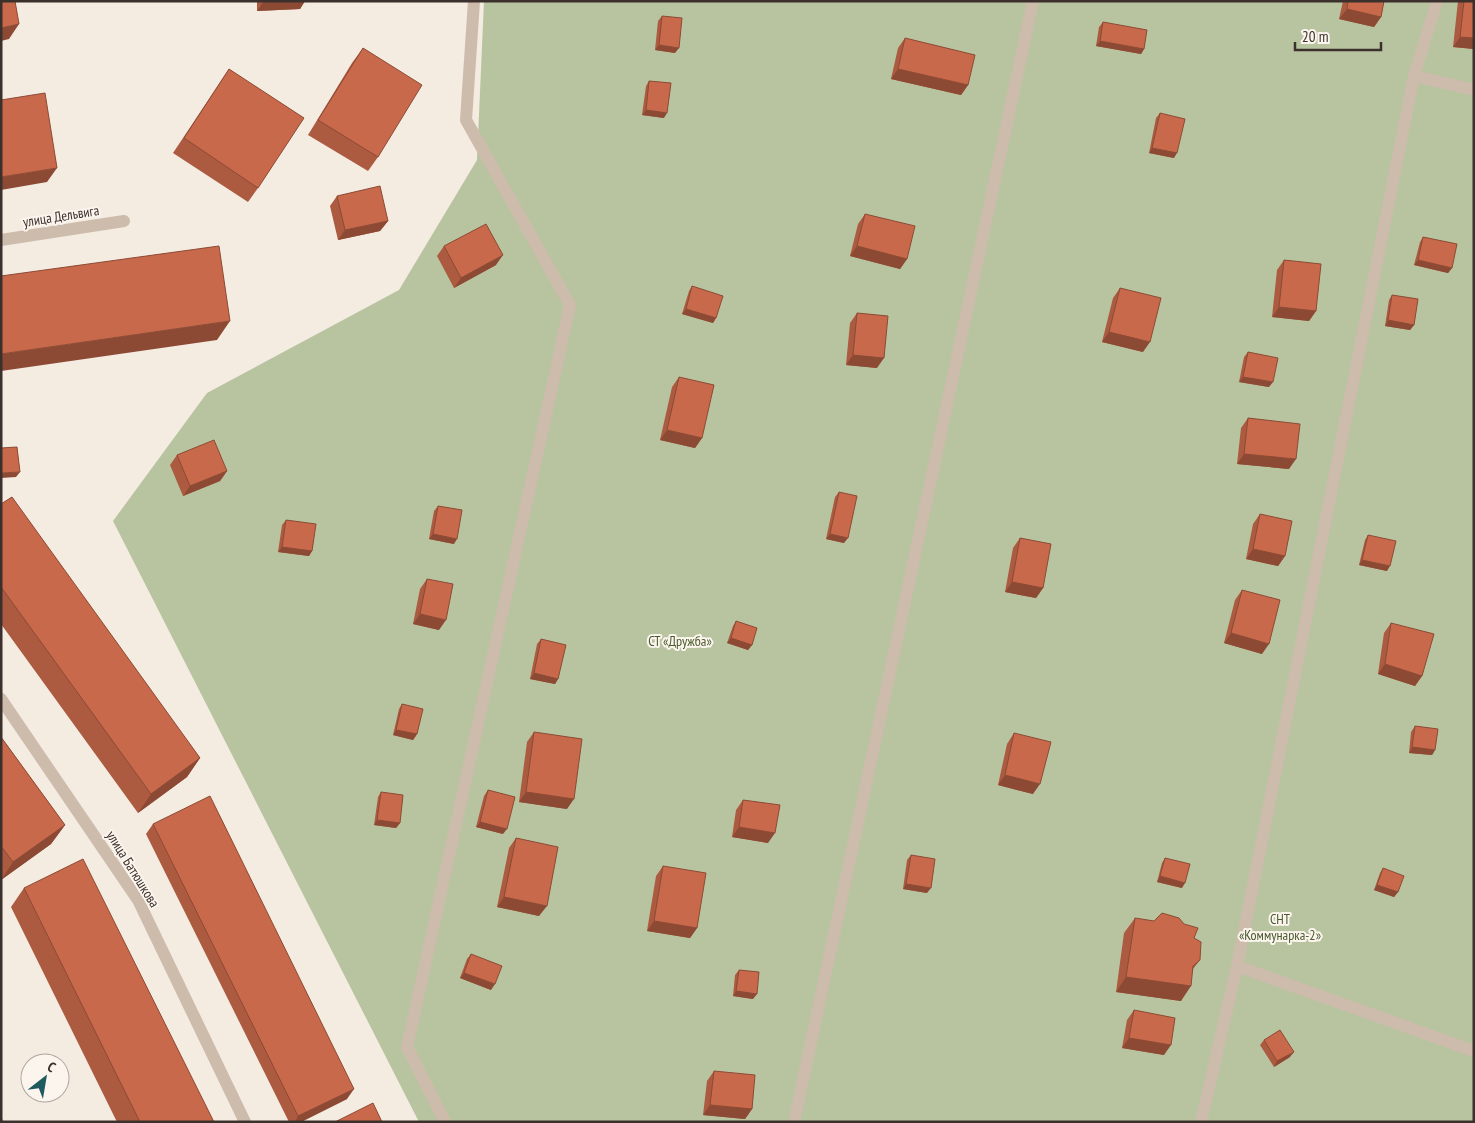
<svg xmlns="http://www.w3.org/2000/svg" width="1475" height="1123" viewBox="0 0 1475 1123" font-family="'PT Sans Narrow',sans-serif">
	<rect width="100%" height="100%" fill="#f4ebe1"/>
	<path fill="#b8c4a0" d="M484,1H1474V1122H419L113,521L207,393L399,290L477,160Z"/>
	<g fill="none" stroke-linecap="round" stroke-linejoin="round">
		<path stroke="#b9a596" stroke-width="3" stroke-dasharray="2.5 2.5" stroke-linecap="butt" d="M1,1120L3,1122"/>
		<path stroke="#cdbbac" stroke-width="12" d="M1414,76L1474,90
			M1237,966L1474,1051
			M445,1122L407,1047L570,305L466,120L474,1
			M794,1122L1033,1
			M1201,1122L1237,966L1414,76L1437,1"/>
		<path stroke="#cdbbac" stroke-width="12" d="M1,240L124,221
			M1,699L138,900L245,1122"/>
	</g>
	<path fill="#ac5a40" d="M257,1H305L300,9L257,11Z
		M1343,1H1384L1381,17L1374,27L1339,19Z
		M1458,1H1474V49L1453,47Z
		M662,16L675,53L655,50L658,21Z
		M1103,22L1144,49L1141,54L1096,46L1099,27Z
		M905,38L968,85L961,95L891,79L898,48Z
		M363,48L378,157L368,171L308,135L352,63Z
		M229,69L258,188L248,202L173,153Z
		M649,81L664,118L642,115L646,86Z
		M1160,113L1174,158L1149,153L1156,118Z
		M337,196L388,221L380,231L338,240L330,206Z
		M865,214L907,259L900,269L850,256L858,224Z
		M1423,237L1452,268L1448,273L1414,265L1420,242Z
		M444,246L496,265L454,288L437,256Z
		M1284,260L1316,311L1309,321L1272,317L1277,270Z
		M692,286L716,318L713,323L682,314L689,291Z
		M1120,288L1143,352L1102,342L1113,298Z
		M1392,295L1414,325L1410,330L1385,326L1389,300Z
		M857,313L877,368L846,365L850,323Z
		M1248,352L1269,387L1239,382L1244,357Z
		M679,377L702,438L695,448L660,440L672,387Z
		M1248,418L1289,469L1237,464L1241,428Z
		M177,455L227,471L220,481L183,496L170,465Z
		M839,492L844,543L826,539L835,497Z
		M1,504L200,758L187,777L138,813L1,624Z
		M438,506L454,544L429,539L434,511Z
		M1260,514L1285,556L1278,566L1246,559L1253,524Z
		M286,520L312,551L309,556L278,552L282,525Z
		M1368,535L1387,571L1359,565L1365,540Z
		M1020,538L1043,588L1036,598L1005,592L1013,548Z
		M427,579L439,630L413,624L420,589Z
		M1242,590L1262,654L1224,643L1235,600Z
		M736,621L752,645L748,650L727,643L733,626Z
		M1391,623L1422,676L1415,686L1378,674L1384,633Z
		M541,639L558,679L555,684L530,679L537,644Z
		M402,704L417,734L413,740L393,735L399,709Z
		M1415,726L1435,750L1432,755L1409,753L1411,732Z
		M534,732L567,809L519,802L527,742Z
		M1014,733L1033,794L998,785L1007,744Z
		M1,737L65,825L51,844L1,880Z
		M488,790L503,834L476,827L484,796Z
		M381,792L400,823L396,828L374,825L378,797Z
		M743,800L768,843L732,837L736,810Z
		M153,824L347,1099L301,1122H289L146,834Z
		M516,838L539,916L497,907L509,848Z
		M911,855L927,893L903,889L907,860Z
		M1165,858L1182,888L1157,882L1162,863Z
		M663,866L697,928L690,938L647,931L656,876Z
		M1383,868L1398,892L1394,897L1374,890L1380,873Z
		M24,888L214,1122H117L11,907Z
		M1135,918L1194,938L1200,960L1193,969L1181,1001L1116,992L1124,933Z
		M471,954L491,990L460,978L467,959Z
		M739,970L753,999L733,996L735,975Z
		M1134,1010L1164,1055L1122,1048L1127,1020Z
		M1264,1040L1290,1057L1274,1067L1260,1045Z
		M714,1071L752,1109L745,1119L703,1115L707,1081Z"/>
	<path fill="#8c4a34" d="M264,1H305L300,9L257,11Z
		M1347,9L1381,17L1374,27L1339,19Z
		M19,24L9,39L1,41V28Z
		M1460,37L1474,38V49L1453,47Z
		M1100,41L1144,49L1141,54L1096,46Z
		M659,45L679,48L675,53L655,50Z
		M898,69L968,85L961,95L891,79Z
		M646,110L667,113L664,118L642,115Z
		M1152,148L1177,153L1174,158L1149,153Z
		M57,168L47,182L1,190V177Z
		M388,221L380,231L338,240L345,230Z
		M857,246L907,259L900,269L850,256Z
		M503,255L496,265L454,288L461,278Z
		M1418,260L1452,268L1448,273L1414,265Z
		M1279,307L1316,311L1309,321L1272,317Z
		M686,309L716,318L713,323L682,314Z
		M1388,320L1414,325L1410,330L1385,326Z
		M230,321L217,340L1,371V354Z
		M1109,332L1150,342L1143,352L1102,342Z
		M853,355L884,358L877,368L846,365Z
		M1243,377L1273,382L1269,387L1239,382Z
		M667,430L702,438L695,448L660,440Z
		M1244,454L1296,459L1289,469L1237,464Z
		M227,471L220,481L183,496L190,486Z
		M20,472L16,477L1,478V473Z
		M433,534L457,539L454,544L429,539Z
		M830,534L848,538L844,543L826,539Z
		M282,547L312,551L309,556L278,552Z
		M1253,549L1285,556L1278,566L1246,559Z
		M1362,560L1390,566L1387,571L1359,565Z
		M1012,582L1043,588L1036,598L1005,592Z
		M420,614L446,620L439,630L413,624Z
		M1231,633L1269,644L1262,654L1224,643Z
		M731,638L752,645L748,650L727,643Z
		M1385,664L1422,676L1415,686L1378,674Z
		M534,673L558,679L555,684L530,679Z
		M396,730L417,734L413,740L393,735Z
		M1412,747L1435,750L1432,755L1409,753Z
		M200,758L187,777L138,813L151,794Z
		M1005,775L1040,784L1033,794L998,785Z
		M526,792L574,799L567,809L519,802Z
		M377,820L400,823L396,828L374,825Z
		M480,822L507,829L503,834L476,827Z
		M65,825L51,844L1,880L13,862Z
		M739,827L775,833L768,843L732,837Z
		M1160,876L1185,883L1182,888L1157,882Z
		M906,884L931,888L927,893L903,889Z
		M1377,885L1398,892L1394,897L1374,890Z
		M504,897L547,906L539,916L497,907Z
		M654,921L697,928L690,938L647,931Z
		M464,973L495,984L491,990L460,978Z
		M1126,977L1191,986L1181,1001L1116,992Z
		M736,991L757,994L753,999L733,996Z
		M1129,1038L1171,1045L1164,1055L1122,1048Z
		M1294,1052L1290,1057L1274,1067L1277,1061Z
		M354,1089L347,1099L301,1122H295L298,1116Z
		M710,1105L752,1109L745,1119L703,1115Z"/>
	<path fill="#c8694b" stroke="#8c4a34" d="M1,1H15L19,24L1,28Z
		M1348,1H1384L1381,17L1347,9Z
		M1464,1H1474V38L1460,37Z
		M662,16L682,18L679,48L659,45Z
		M1103,22L1147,30L1144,49L1100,41Z
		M905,38L975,55L968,85L898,69Z
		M363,48L422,85L378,157L318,120Z
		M229,69L304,118L258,188L184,138Z
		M649,81L671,83L667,113L646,110Z
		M45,93L57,168L1,177V100Z
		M1160,113L1185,119L1177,153L1152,148Z
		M380,186L388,221L345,230L337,196Z
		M865,214L915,226L907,259L857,246Z
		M486,224L503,255L461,278L444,246Z
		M1423,237L1457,244L1452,268L1418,260Z
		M219,246L230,321L1,354V276Z
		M1284,260L1321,264L1316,311L1279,307Z
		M692,286L723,296L716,318L686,309Z
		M1120,288L1161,298L1150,342L1109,332Z
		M1392,295L1418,299L1414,325L1388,320Z
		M857,313L888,316L884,358L853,355Z
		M1248,352L1278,358L1273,382L1243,377Z
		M679,377L714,385L702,438L667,430Z
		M1248,418L1300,424L1296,459L1244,454Z
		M214,440L227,471L190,486L177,455Z
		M17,447L20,472L1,473V448Z
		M839,492L857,496L848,538L830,534Z
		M12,497L200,758L151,794L1,587V504Z
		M438,506L462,510L457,539L433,534Z
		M1260,514L1292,521L1285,556L1253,549Z
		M286,520L316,524L312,551L282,547Z
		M1368,535L1396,541L1390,566L1362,560Z
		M1020,538L1051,544L1043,588L1012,582Z
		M427,579L453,584L446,620L420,614Z
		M1242,590L1280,600L1269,644L1231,633Z
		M736,621L757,628L752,645L731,638Z
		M1391,623L1434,634L1422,676L1385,664Z
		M541,639L566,645L558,679L534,673Z
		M402,704L423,709L417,734L396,730Z
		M1415,726L1438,729L1435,750L1412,747Z
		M534,732L582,739L574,799L526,792Z
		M1014,733L1051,742L1040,784L1005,775Z
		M1,737L65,825L13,862L1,846Z
		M488,790L515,797L507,829L480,822Z
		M381,792L403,795L400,823L377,820Z
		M210,796L354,1089L298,1116L153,824Z
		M743,800L780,805L775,833L739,827Z
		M516,838L558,847L547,906L504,897Z
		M911,855L935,859L931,888L906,884Z
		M1165,858L1190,864L1185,883L1160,876Z
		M83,859L214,1122H140L24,888Z
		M663,866L706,873L697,928L654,921Z
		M1383,868L1404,876L1398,892L1377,885Z
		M1162,913L1179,918L1184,924L1198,928L1194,938L1201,942L1200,960L1193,966L1191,986L1126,977L1135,918L1154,921Z
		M471,954L502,966L495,984L464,973Z
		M739,970L759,972L757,994L736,991Z
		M1134,1010L1175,1018L1171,1045L1129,1038Z
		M1280,1030L1294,1052L1277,1061L1264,1040Z
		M714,1071L755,1075L752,1109L710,1105Z
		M373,1103L382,1122H335Z"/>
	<g text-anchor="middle" stroke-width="4" stroke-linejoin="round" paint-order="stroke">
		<g font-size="14" fill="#3b302b" stroke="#fbf5ee">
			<text transform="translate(61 216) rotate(-9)" y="5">улица Дельвига</text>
			<text transform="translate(133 869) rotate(58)" y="5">улица Батюшкова</text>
		</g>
		<g font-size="14" fill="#4a5a2e" stroke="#fbf5ee">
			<text x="680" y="646">СТ «Дружба»</text>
			<text x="1280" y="924">СНТ<tspan x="1280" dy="16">«Коммунарка-2»</tspan></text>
		</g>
	</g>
	<rect width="1475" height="1123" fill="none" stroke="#3b302b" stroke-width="5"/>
	<g transform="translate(45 1078) rotate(31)"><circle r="24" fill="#fbf5ee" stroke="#aea6a0"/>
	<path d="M0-4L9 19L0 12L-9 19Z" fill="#1f5a5e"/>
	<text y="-8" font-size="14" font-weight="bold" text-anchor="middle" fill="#3b302b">С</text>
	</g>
	<path d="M1295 42v8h86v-8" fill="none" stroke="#3b302b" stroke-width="2.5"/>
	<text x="1302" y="42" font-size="15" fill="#3b302b" stroke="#fbf5ee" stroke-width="4" paint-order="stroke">20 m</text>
</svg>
